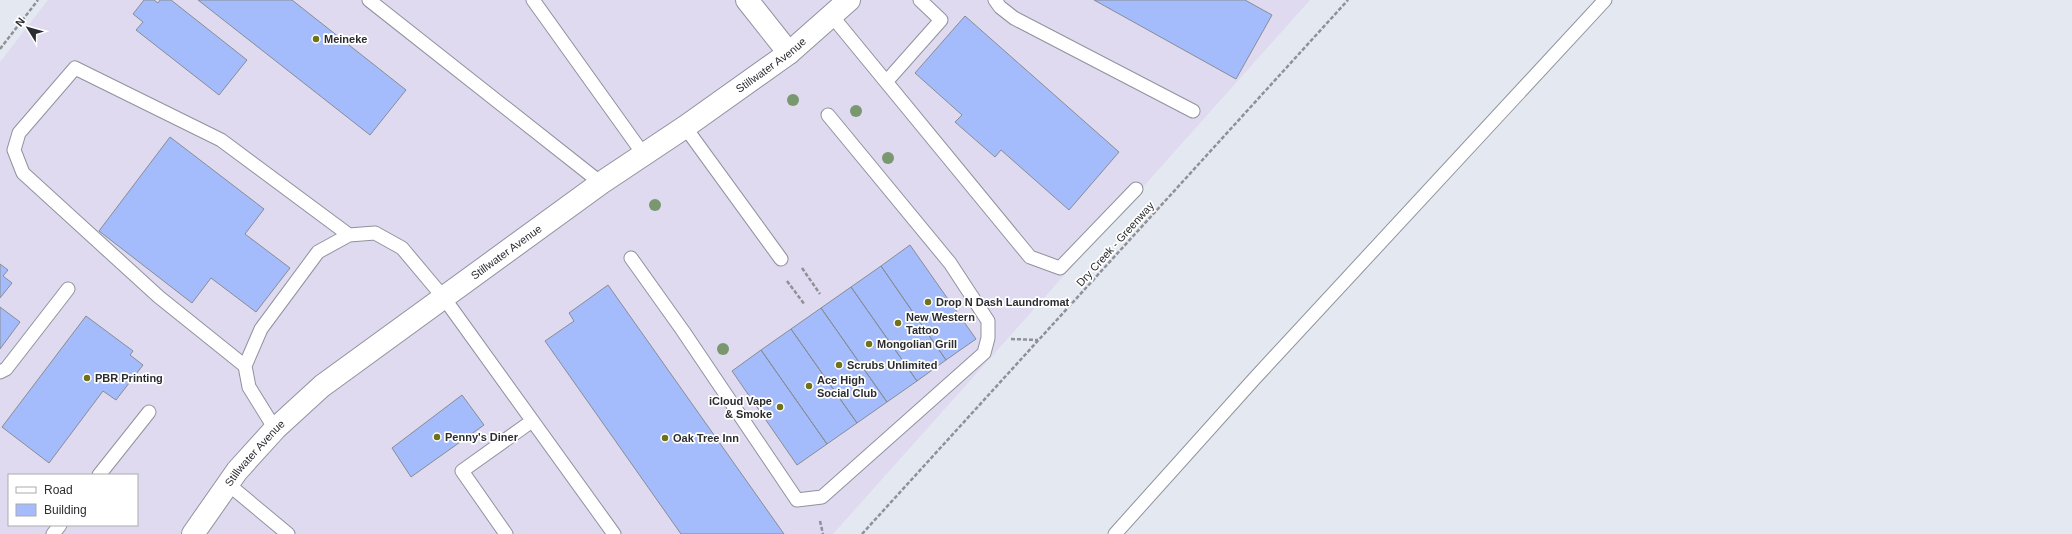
<svg xmlns="http://www.w3.org/2000/svg" width="2072" height="534" viewBox="0 0 2072 534" font-family="Helvetica,sans-serif">
	<rect width="100%" height="100%" fill="#e4e8f1"/>
	<path fill="#dfdaf0" fill-rule="evenodd" d="M48,0H1310L833,534H0V62ZM9,475H137V525H9Z"/>
	<path fill="#a4bcfb" stroke="#888c95" d="M144,0H154L158,3L160,0H171L247,60L219,95L136,30L143,22L133,14Z
		M198,0H292L406,90L370,135Z
		M1094,0H1245L1272,15L1236,79Z
		M965,16L1119,152L1069,210L1001,150L995,157L955,122L962,115L915,73Z
		M170,137L264,209L245,234L290,268L256,312L211,278L192,303L99,231Z
		M910,245L976,339L946,360L881,266Z
		M0,264L8,270L3,276L12,283L0,298Z
		M881,266L946,360L917,381L851,287Z
		M608,285L784,534H681L545,341L574,321L569,313Z
		M851,287L917,381L887,402L821,308Z
		M0,307L20,322L0,349Z
		M821,308L887,402L857,423L791,329Z
		M86,316L133,351L130,355L143,365L116,400L103,391L49,463L2,427Z
		M791,329L857,423L827,444L761,350Z
		M761,350L827,444L797,465L732,371Z
		M462,395L484,425L411,477L392,448Z"/>
	<g fill="none" stroke-linecap="round" stroke-linejoin="round">
		<defs>
			<path id="service" d="M369,0L601,183
				M533,0L644,155
				M995,0L1000,7L1014,18L1193,111
				M832,16L1030,257L1060,268L1136,189
				M886,82L941,20L920,0
				M685,127L781,259
				M631,258L683,331L797,500L822,497L984,353L988,338V321L950,263L828,115
				M245,366L159,297L23,173L14,150L19,133L75,68L221,140L349,235
				M0,372L6,369L68,289
				M275,429L249,387L245,366L261,329L318,252L349,235L375,233L402,248L444,298L614,534
				M99,475L149,412
				M228,484L288,534
				M53,534L60,525
				M506,534L462,471L532,421
				M1115,534L1255,378L1605,0"/>
			<g id="minor">
				<path d="M747,0L789,53"/>
				<path id="s1" d="M193,534L237,471L275,429L322,386L601,183L685,127L789,53L849,0"/>
			</g>
		</defs>
		<use href="#service" stroke="#8f939c" stroke-width="15"/>
		<use href="#minor" stroke="#8f939c" stroke-width="24"/>
		<path stroke="#8e9197" stroke-width="2.5" stroke-dasharray="4 2" stroke-linecap="butt" d="M0,49L38,0
			M802,268L820,294
			M787,281L805,305
			M1011,339L1038,340
			M820,521L823,534
			M862,534L1348,0"/>
		<use href="#service" stroke="#fff" stroke-width="13"/>
		<use href="#minor" stroke="#fff" stroke-width="22"/>
	</g>
	<g fill="#7a9870">
		<circle cx="793" cy="100" r="6"/>
		<circle cx="856" cy="111" r="6"/>
		<circle cx="888" cy="158" r="6"/>
		<circle cx="655" cy="205" r="6"/>
		<circle cx="723" cy="349" r="6"/>
	</g>
	<g fill="#6f7218" stroke="#fff" stroke-width="1.5">
		<circle cx="316" cy="39" r="4"/>
		<circle cx="928" cy="302" r="4"/>
		<circle cx="898" cy="323" r="4"/>
		<circle cx="869" cy="344" r="4"/>
		<circle cx="839" cy="365" r="4"/>
		<circle cx="87" cy="378" r="4"/>
		<circle cx="809" cy="386" r="4"/>
		<circle cx="780" cy="407" r="4"/>
		<circle cx="437" cy="437" r="4"/>
		<circle cx="665" cy="438" r="4"/>
	</g>
	<g text-anchor="middle" stroke-width="3.5" stroke-linejoin="round" paint-order="stroke">
		<g font-size="11" font-weight="bold" fill="#2c2d31" stroke="#fff" text-anchor="start">
			<text x="324" y="43">Meineke</text>
			<text x="936" y="306">Drop N Dash Laundromat</text>
			<text x="906" y="321">New Western<tspan x="906" dy="13">Tattoo</tspan></text>
			<text x="877" y="348">Mongolian Grill</text>
			<text x="847" y="369">Scrubs Unlimited</text>
			<text x="95" y="382">PBR Printing</text>
			<text x="817" y="384">Ace High<tspan x="817" dy="13">Social Club</tspan></text>
			<text x="772" y="405" text-anchor="end">iCloud Vape<tspan x="772" dy="13">&amp; Smoke</tspan></text>
			<text x="445" y="441">Penny's Diner</text>
			<text x="673" y="442">Oak Tree Inn</text>
		</g>
		<g font-size="11" fill="#2c2d31" stroke="#fff">
			<text dy="4" stroke="none"><textPath href="#s1" startOffset="749">Stillwater Avenue</textPath></text>
			<text transform="translate(1115 244) rotate(-48)" y="4">Dry Creek - Greenway</text>
			<text dy="4" stroke="none"><textPath href="#s1" startOffset="425">Stillwater Avenue</textPath></text>
			<text dy="4" stroke="none"><textPath href="#s1" startOffset="102">Stillwater Avenue</textPath></text>
		</g>
	</g>
	<rect x="8" y="474" width="130" height="52" fill="#ffffff" stroke="#ababad"/>
	<rect x="16" y="487" width="20" height="6" fill="#ffffff" stroke="#ababad"/>
	<text x="44" y="494" font-size="12" fill="#2c2d31">Road</text>
	<rect x="16" y="504" width="20" height="12" fill="#a4bcfb" stroke="#ababad"/>
	<text x="44" y="514" font-size="12" fill="#2c2d31">Building</text>
	<g transform="translate(28 28) rotate(307)" stroke="#ffffff" stroke-width="3" paint-order="stroke">
	<path d="M0-3L7 15L0 10L-7 15Z" fill="#2c2d31"/>
	<text y="-6" font-size="11" font-weight="bold" text-anchor="middle" fill="#2c2d31">N</text>
	</g>
</svg>
